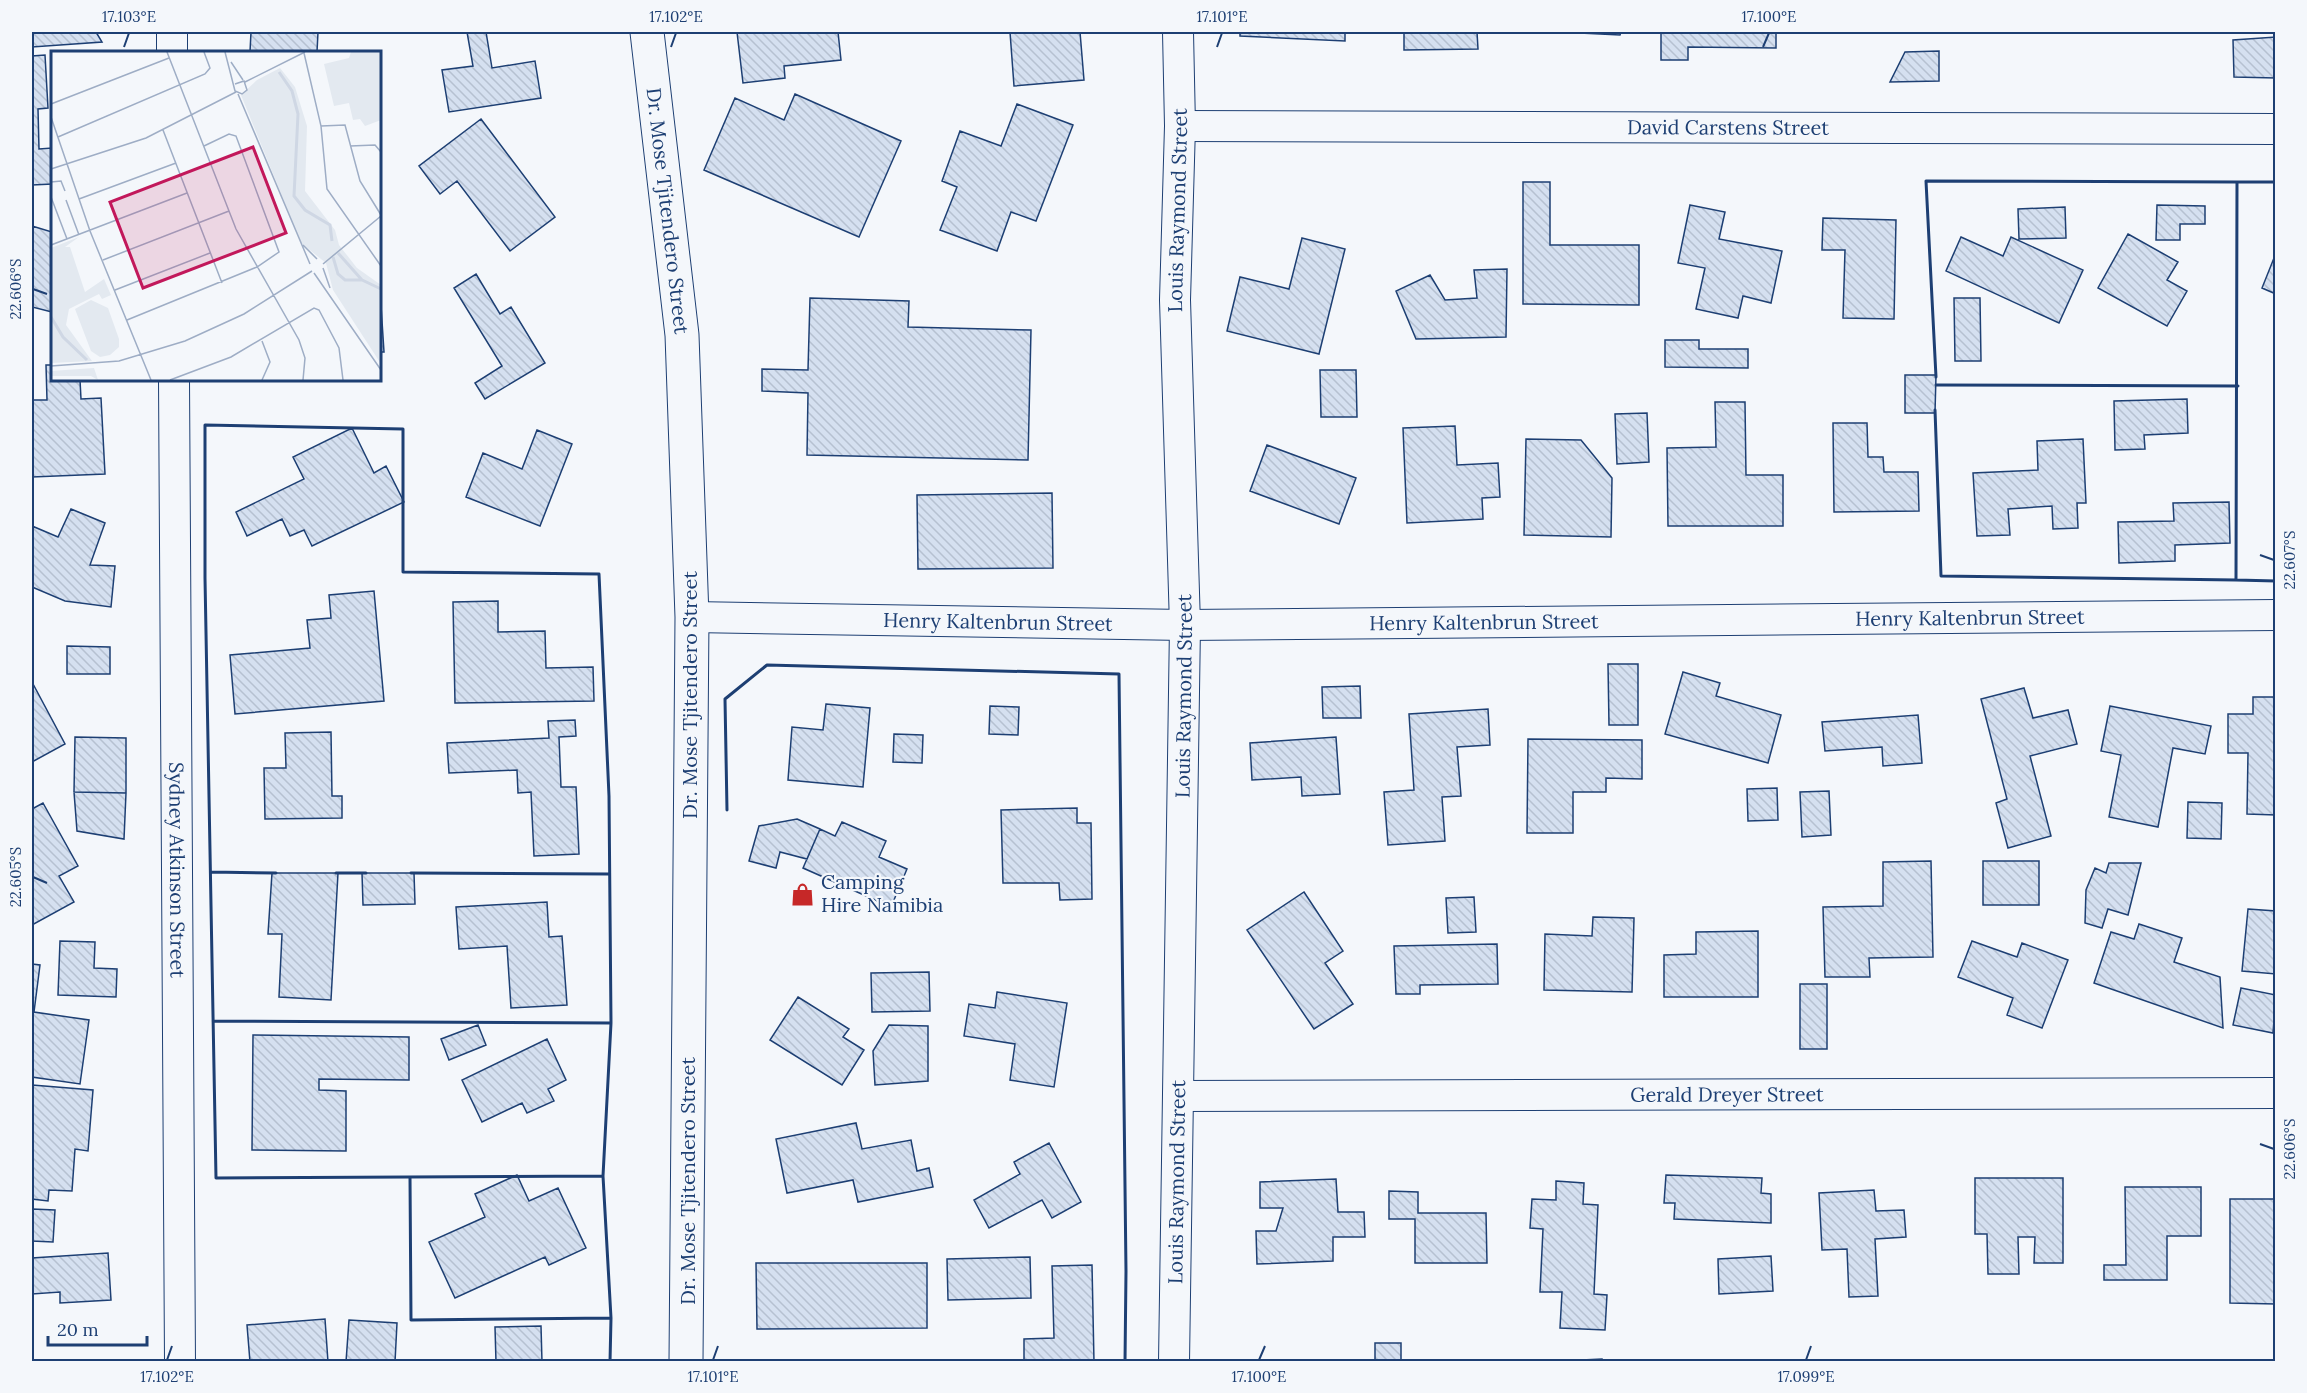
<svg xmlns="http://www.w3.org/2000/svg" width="2307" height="1393" viewBox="0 0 2307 1393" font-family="Lora,serif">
	<defs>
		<pattern id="building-back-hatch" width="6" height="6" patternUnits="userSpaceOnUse" patternTransform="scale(1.5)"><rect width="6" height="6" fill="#d5e0f0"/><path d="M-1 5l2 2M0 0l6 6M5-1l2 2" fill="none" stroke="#b6c1d1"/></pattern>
	</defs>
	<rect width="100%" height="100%" fill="#f4f7fb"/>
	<path fill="url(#building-back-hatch)" stroke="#1d3f73" stroke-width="1.5" d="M32,32H96L102,42L32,47Z
		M251,32H318L317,52H250Z
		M467,32H486L492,68L535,61L541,98L449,112L442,70L473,66Z
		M737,32H838L841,60L784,66L785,78L743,83Z
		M1010,32H1080L1084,80L1014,86Z
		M1240,32H1345V41L1240,36Z
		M1404,32H1477L1478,49L1404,50Z
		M1559,32H1621L1620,35Z
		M1661,32H1776V48L1688,47V60H1661Z
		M2276,37V78L2234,77L2233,40Z
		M1939,51V81L1890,82L1905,52Z
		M45,55L48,108L38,109L39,149L52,148V184L32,185V56Z
		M795,94L901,141L859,237L704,170L735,98L784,120Z
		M1017,104L1073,125L1036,221L1011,212L997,251L940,230L957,187L942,181L960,131L1001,146Z
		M481,119L555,217L510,251L457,181L440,194L419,166Z
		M1523,182H1550V245H1639V305L1523,304Z
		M1690,205L1725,212L1719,239L1782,251L1771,303L1743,296L1738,318L1696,309L1705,268L1678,263Z
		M2157,205L2205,206V224H2180V240H2156Z
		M2065,207L2066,238L2019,239L2018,209Z
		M1823,218L1896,220L1894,319L1843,318L1845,250H1822Z
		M32,226L52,232V312L32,307Z
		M2128,234L2178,262L2167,280L2187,291L2167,326L2098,288Z
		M1961,237L2003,256L2011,237L2083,270L2059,323L1946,271Z
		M1302,238L1345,249L1319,354L1227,331L1240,277L1289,289Z
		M2276,253V294L2262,288Z
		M1507,269L1506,337L1416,339L1396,291L1430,275L1445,300L1477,298L1474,270Z
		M476,274L500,314L511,307L545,363L485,399L475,383L502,366L454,288Z
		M380,290L384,352H380Z
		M810,298L909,301L908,327L1031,330L1028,460L807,455L808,393L762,391V369L808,370Z
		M1954,298H1980L1981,361H1955Z
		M1665,340H1699V349H1748V368L1665,367Z
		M46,365H52V380H80L81,399L101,398L105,474L32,477V400H47Z
		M1320,370H1356L1357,417H1321Z
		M1905,375H1936L1935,413H1905Z
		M2187,399L2188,433L2144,435L2145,449L2115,450L2114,401Z
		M1715,402H1745L1746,475H1783V526H1668L1667,448L1716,447Z
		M1647,413L1649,462L1617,464L1615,414Z
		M1833,423H1867L1868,457H1883L1884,472H1918L1919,511L1834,512Z
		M1455,426L1457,465L1498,463L1500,497L1482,498L1483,519L1407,523L1403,428Z
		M352,428L374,473L386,466L404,502L312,546L304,530L290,536L282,519L247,536L236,512L304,479L293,457Z
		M537,430L572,444L540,526L466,497L483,453L522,469Z
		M1526,439L1581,440L1612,478L1611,537L1524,535Z
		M2083,439L2086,503H2077L2078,528L2053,529L2052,506L2008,509L2010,535L1977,536L1973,473L2038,470L2037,441Z
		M1267,445L1356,478L1339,524L1250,491Z
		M1052,493L1053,568L918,569L917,495Z
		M2229,502L2230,543L2175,545V561L2119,563L2118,522L2174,521L2173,503Z
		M71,509L105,523L90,565L115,566L111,607L65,601L32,587V526L58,537Z
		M374,591L384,701L235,714L230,655L310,648L307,620L331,618L329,595Z
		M498,601V632L545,631L546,668L593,667L594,701L455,703L453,602Z
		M67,646L110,647V674H67Z
		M1608,664H1638V725H1609Z
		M1683,672L1720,683L1716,696L1781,715L1768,763L1665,734Z
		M32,682L65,744L32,762Z
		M1360,686L1361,718H1323L1322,687Z
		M2024,688L2033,718L2068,710L2077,744L2030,756L2051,836L2008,848L1996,803L2007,799L1981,699Z
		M2253,697H2276V815L2247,814L2248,753H2228V714H2253Z
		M826,704L870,708L863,787L788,780L792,727L823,730Z
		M990,706L1019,707L1018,735L989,734Z
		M2110,706L2211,726L2205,754L2173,748L2158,827L2109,817L2121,755L2101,751Z
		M1488,709L1490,745L1457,747L1461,796L1442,797L1445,841L1388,845L1384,792L1414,790L1409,714Z
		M1918,715L1922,763L1883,766L1882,747L1825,751L1822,722Z
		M575,720L576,736L559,737L561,787H576L579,854L534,856L531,792L518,793L517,770L449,773L447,743L549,738L548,721Z
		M331,732L332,796H342V818L265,819L264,768H286L285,733Z
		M894,734L923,735L922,763L893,762Z
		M75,737L126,738V793L74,792Z
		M1336,737L1340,794L1302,796L1301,777L1252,780L1250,743Z
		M1528,739L1642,740V779L1606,778V792H1573V833H1527Z
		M1777,788L1778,820L1748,821L1747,789Z
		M1829,791L1831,835L1802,837L1800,792Z
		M74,792L126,793L124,839L77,831Z
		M2188,802L2222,803L2221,839L2187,838Z
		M43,803L78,866L59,876L74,902L32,925V809Z
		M1077,808V823H1091L1092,899L1060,900L1059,883H1003L1001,810Z
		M797,819L820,829L807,859L780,852L776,868L749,861L759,826Z
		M842,822L886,841L879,857L907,869L891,907L803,868L820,829L835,836Z
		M1931,861L1933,957L1869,958L1870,977H1825L1823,907L1883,906V862Z
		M1983,861H2039V905H1983Z
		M2109,863H2141L2128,915L2108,909L2102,928L2085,923L2086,890L2095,868L2106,873Z
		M272,873H338L331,1000L279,997L282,934H268Z
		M362,873H414L415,904L363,905Z
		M1304,892L1343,951L1325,963L1353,1004L1314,1029L1247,930Z
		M1474,897L1476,932L1448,933L1446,898Z
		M547,902L549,937L562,936L567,1005L511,1008L507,946L459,949L456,907Z
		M2248,909L2276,911V974L2242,971Z
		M1593,917L1634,918L1632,992L1544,990L1545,934L1592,936Z
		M2139,924L2182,938L2174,962L2220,977L2223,1028L2094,983L2111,932L2134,939Z
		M1758,931V997H1664V955L1696,954V932Z
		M60,941L95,942L94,968L117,969L116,997L58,995Z
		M1972,941L2017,957L2022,943L2068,960L2042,1028L2007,1015L2013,998L1958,977Z
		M1497,944L1498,984L1420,985V994H1396L1394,946Z
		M32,964L40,965L34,1012L89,1020L80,1084L32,1077Z
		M929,972L930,1011L872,1012L871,973Z
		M1800,984H1827V1049H1800Z
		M2241,988L2276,995L2273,1033L2233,1025Z
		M997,992L1067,1003L1054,1087L1010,1080L1015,1044L964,1036L969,1004L995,1008Z
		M798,997L849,1029L843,1037L864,1050L842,1085L770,1040Z
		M478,1025L486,1045L449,1060L441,1039Z
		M889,1025L928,1026V1081L875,1085L873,1051Z
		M253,1035L409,1037V1080L319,1079V1090L346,1091V1151L252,1150Z
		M547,1039L566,1080L548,1089L554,1101L527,1113L522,1103L482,1122L462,1080Z
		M32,1085L93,1090L88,1151L75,1149L72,1191L49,1190L48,1201L32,1199Z
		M856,1123L862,1149L911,1140L917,1171L929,1168L933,1187L858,1202L853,1180L787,1193L776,1139Z
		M1049,1143L1081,1202L1052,1218L1042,1200L989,1228L974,1200L1020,1174L1014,1162Z
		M517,1175L529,1201L558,1188L586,1248L549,1265L545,1257L455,1298L429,1242L485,1217L475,1194Z
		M1666,1175L1762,1178L1761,1193L1771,1194V1223L1674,1219L1675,1203H1664Z
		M1975,1178H2063V1263H2034L2035,1237H2018L2019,1274H1988L1987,1234H1975Z
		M1336,1179L1338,1212H1364L1365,1237H1333V1261L1257,1264L1256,1231H1276L1283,1208H1260V1182Z
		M1556,1181L1584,1183L1583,1204L1598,1205L1594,1294L1607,1295L1605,1330L1560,1328L1562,1292H1540L1543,1229L1530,1228L1532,1199L1556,1200Z
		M2125,1187H2201V1236H2167V1280H2104V1265H2126Z
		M1874,1190L1876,1211L1904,1210L1906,1237L1875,1239L1878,1296L1849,1297L1847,1249L1822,1250L1819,1193Z
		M1389,1191L1418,1192V1213H1486L1487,1263H1415V1219H1389Z
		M2230,1199H2276V1304L2230,1303Z
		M32,1209L55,1210L53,1242L32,1241Z
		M108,1253L111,1300L60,1303V1292L32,1294V1258Z
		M1771,1256L1773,1291L1719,1294L1718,1259Z
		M1030,1257L1031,1298L948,1300L947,1259Z
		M756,1263H927V1328L757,1329Z
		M1092,1265L1094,1362H1024V1339L1054,1338L1052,1266Z
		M325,1319L328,1362H250L247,1325Z
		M349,1320L397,1323L395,1362H346Z
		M541,1326L542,1362H496L495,1327Z
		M1375,1343H1401V1362H1375Z
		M1602,1359V1362L1560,1361Z"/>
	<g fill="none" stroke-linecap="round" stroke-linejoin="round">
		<defs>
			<g id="street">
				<path d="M172,32V52"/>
				<path id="s1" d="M1180,126L2276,129"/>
				<path id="s2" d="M174,380L180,1362"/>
				<path id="s3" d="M692,617L1185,625L2276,615"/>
				<path id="s4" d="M1178,1096L2276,1093"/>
				<path id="s5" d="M1174,1362L1185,625L1175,300L1180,126L1178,32"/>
			</g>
			<g id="secondary">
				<path id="s6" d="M647,32L682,335L692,617L686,1362"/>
			</g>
		</defs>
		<use href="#street" stroke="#1d3f73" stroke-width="32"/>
		<use href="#secondary" stroke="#1d3f73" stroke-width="35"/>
		<use href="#street" stroke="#f4f7fb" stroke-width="30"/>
		<use href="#secondary" stroke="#f4f7fb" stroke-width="33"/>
		<path stroke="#1d3f73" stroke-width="3" d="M2276,182H2237L2236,580L2276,581
			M1936,377L1926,181L2237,182
			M1936,385L2238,386
			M1935,410L1941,576L2236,580
			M205,425L403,429V572L599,574L609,796L611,1023L603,1176L216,1178L205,578Z
			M727,810L725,699L767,665L1119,674L1126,1271L1125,1362
			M211,872L276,873
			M336,873H366
			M411,873L609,874
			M213,1021L611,1023
			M410,1177L411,1320L611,1318L603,1176
			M610,1362L611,1318"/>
	</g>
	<path fill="none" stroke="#1d3f73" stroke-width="2" d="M124,47L129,33M671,47L676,33M1217,47L1222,33M1763,47L1769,33M33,289L47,294M2260,555L2274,560M33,877L47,883M2260,1144L2274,1149M167,1360L172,1346M713,1360L718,1346M1259,1360L1265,1346M1806,1360L1811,1346"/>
	<defs>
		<symbol id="shop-bare" viewBox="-9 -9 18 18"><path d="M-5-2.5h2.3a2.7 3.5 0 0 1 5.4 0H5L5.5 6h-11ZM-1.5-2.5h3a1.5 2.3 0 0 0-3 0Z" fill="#c62828" stroke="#f4f7fb" stroke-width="2.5" paint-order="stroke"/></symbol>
	</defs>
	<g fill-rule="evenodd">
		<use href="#shop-bare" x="786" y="878" width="33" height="33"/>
	</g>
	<g text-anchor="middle" stroke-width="4.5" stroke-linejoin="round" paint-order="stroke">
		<g font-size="20" fill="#1d3f73" stroke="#f4f7fb">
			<text dy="7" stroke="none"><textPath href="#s1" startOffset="548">David Carstens Street</textPath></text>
			<text dy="7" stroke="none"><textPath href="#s6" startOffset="180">Dr. Mose Tjitendero Street</textPath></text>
			<text dy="7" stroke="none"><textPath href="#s5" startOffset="1152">Louis Raymond Street</textPath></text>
			<text dy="7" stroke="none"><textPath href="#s3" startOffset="1278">Henry Kaltenbrun Street</textPath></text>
			<text dy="7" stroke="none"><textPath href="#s3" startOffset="306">Henry Kaltenbrun Street</textPath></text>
			<text dy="7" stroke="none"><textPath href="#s3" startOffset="792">Henry Kaltenbrun Street</textPath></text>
			<text transform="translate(690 695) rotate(-90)" y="7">Dr. Mose Tjitendero Street</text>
			<text dy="7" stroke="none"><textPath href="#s5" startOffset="666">Louis Raymond Street</textPath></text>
			<text dy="7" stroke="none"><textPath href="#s2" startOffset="490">Sydney Atkinson Street</textPath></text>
			<text dy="7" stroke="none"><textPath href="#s4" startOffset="549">Gerald Dreyer Street</textPath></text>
			<text transform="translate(688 1181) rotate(-90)" y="7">Dr. Mose Tjitendero Street</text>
			<text dy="7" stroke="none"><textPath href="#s5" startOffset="180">Louis Raymond Street</textPath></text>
		</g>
		<g font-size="20" fill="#1d3f73" stroke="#f4f7fb" text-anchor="start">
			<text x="821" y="889">Camping<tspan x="821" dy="23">Hire Namibia</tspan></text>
		</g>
	</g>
	<g transform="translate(51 51)">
		<rect width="330" height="330" fill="#f4f7fb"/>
		<path d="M300,1H330V69L314,75L309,68L302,69L298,52L283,55L273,13L298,7ZM229,17L244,36L256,75L254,140L284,179L288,194L306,217L330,234V313L282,239L275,212L250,192L190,44L206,29ZM28,186L14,196H19L34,241L53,228L60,244L51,248L48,243L18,258L15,274L41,310L0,312V197ZM40,249L57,257L68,288V296L59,304L49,306L40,300L24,258ZM43,317L47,329L40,325H0V320Z" fill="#e3e9f0"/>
		<path fill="none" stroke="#cfd7e4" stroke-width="3" d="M228,21L241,40L247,63L243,145L254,159L279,174L281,190M287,202L311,229M282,206L287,223L294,229H311L330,238M0,266L12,286L36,309"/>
		<path fill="none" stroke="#9eadc5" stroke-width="1.5" d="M116,1L185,178L248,289L254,307L252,329M174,1L184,40L191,43L196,39L193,30L184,33M253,2L270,75L276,138L330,215M180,11L192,29M194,31L254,1M187,43L259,213M0,53L118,7M0,66L39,180L100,329M270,75L294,74L309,130L330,164M112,79L171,232M7,86L154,23L159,17L153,1M299,95L324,94L330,101M0,118L95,87L185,41M0,131L10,130L14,140M0,146L16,188M28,148L125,112M15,149L28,184M0,194L136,142M252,194L266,208M52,209L178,160M272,213L330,165M272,217L279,237M263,222L330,319M64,239L159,202M76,269L206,216L228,201L185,85L178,83L153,95M0,315L68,310L134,290L193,263L261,220M119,329L180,306L263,257L268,259L288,297L292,329M211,329L219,311L211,290"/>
		<path fill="#c2185b" fill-opacity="0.15" stroke="#c2185b" stroke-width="3" d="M202,96L235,182L92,237L59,151Z"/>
		<rect width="330" height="330" fill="none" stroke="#1d3f73" stroke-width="3"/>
	</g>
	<rect width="2307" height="1393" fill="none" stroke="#f4f7fb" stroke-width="66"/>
	<path d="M48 1336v9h99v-9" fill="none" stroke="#1d3f73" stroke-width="3"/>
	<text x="57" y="1336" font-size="18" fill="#1d3f73" stroke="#f4f7fb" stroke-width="4.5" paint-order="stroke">20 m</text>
	<rect x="33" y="33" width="2241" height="1327" fill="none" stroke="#1d3f73" stroke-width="2"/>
	<g font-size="15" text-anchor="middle" fill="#1d3f73">
		<text x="129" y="22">17.103°E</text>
		<text x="676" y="22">17.102°E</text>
		<text x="1222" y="22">17.101°E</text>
		<text x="1769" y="22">17.100°E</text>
		<text transform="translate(16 289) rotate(-90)" y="5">22.606°S</text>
		<text transform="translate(2290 560) rotate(-90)" y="5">22.607°S</text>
		<text transform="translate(16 877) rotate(-90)" y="5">22.605°S</text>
		<text transform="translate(2290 1149) rotate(-90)" y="5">22.606°S</text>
		<text x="167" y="1382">17.102°E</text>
		<text x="713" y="1382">17.101°E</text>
		<text x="1259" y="1382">17.100°E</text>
		<text x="1806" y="1382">17.099°E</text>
	</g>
</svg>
